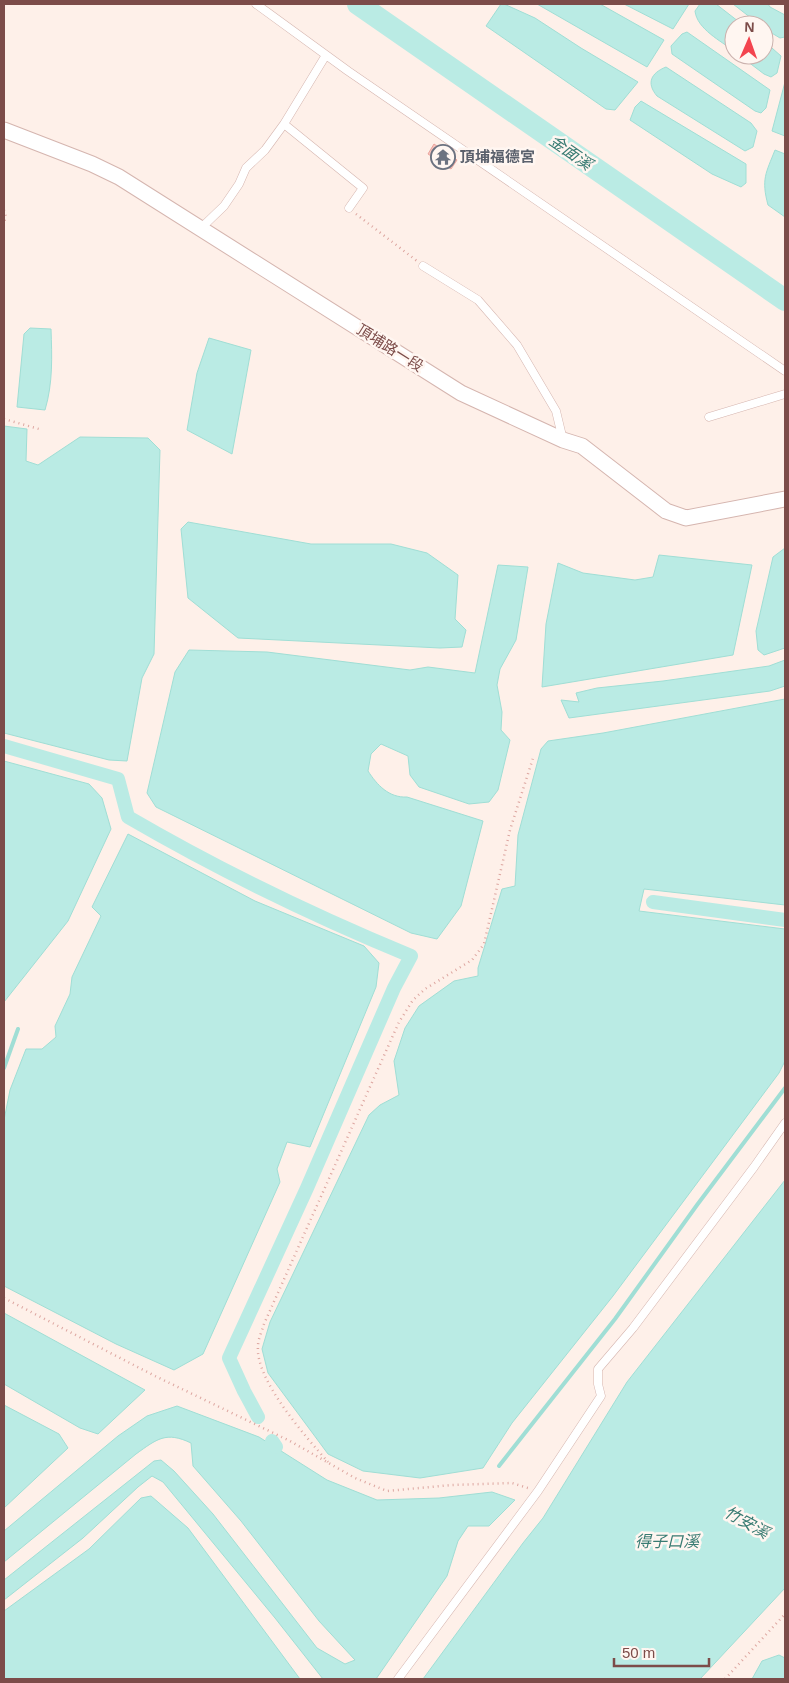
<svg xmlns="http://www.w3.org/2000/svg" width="789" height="1683" viewBox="0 0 789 1683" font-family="Arial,'Noto Sans TC',sans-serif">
	<rect width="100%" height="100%" fill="#fef0e9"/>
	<path fill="#baebe4" stroke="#a0ded5" d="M501,4H504L535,18L581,48L638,82L615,110L606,109L486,26Z
		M537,4H600L664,40L647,67Z
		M624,4H689L673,29Z
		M700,4H716L743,25H734V51C721,41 697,29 695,11Z
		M733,4H768L770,7L785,15V37L780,38L765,29L764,25H760Z
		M687,32L770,90L766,108L761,113L755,111L672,54L671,46L682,34Z
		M764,41L781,56L777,73L771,77L764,74L739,55H764Z
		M666,67L751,123L757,131L753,147L745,151L657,96C646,83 651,73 666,67Z
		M785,82V136L772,131Z
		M641,101L746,164V183L741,187L712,174L630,120L635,107Z
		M775,150L785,154V217L768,205C761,179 766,173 775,150Z
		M30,328L51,329C52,357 53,383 45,410L17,407L24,334Z
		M209,338L251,350L232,454L187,430L197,373Z
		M4,426L27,429L26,461L38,465L80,437L148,438L160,450L154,654L142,678L127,761L109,760L4,733Z
		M188,522L311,544H391L427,553L458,575L455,619L466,630L462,647L440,648L238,638L188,598L181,529Z
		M785,548V648L764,655L758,650L756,631L773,557Z
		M659,555L752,565L733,655L542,687L546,624L558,563L583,573L635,580L653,577Z
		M498,565L528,567L516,640L500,669L497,685L502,712L501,730L510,740L498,790L489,802L469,804L419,787L410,775L408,756L381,744L371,754L368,771C377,785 389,798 407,797L483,821L461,906L437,939L411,933L156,807L147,793L175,672L189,650L267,652L410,670L428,667L475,673Z
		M785,660V686L770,691L569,718L561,700L579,702L576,693L597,688L663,681L769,666Z
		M785,699V905L644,889L639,911L785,929V1061L779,1073L613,1296L512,1423L483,1468L420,1478L363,1471L328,1454L268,1373L262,1349L270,1322L369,1115L380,1105L399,1095L394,1061L405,1028L419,1006L454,981L478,976V968L502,889L515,886L518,835L541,749L548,741L603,733Z
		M4,761L89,784L102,798L111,829L68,921L4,1002Z
		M128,834L255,901L364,946L379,963L376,987L310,1147L287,1142L277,1169L280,1182L203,1354L174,1370L116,1344L4,1286V1120L10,1090L26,1049H42L56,1037L55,1026L70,994L72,977L101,916L92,907Z
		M785,1180V1588L700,1679H423L523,1543L543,1518L627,1382Z
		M4,1313L145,1390L98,1434L80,1428L4,1384Z
		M4,1405L59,1434L68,1448L4,1508Z
		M177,1406L259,1437L327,1480L377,1500L439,1498L492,1492L515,1500L489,1526H468L458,1541L447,1576L376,1679H323L275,1618L163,1482L152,1476L138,1487L83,1538L4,1600V1580L154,1461L161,1460L174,1471L213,1514L317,1648L345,1664L355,1660L319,1621L241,1521L193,1466L191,1443C166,1431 157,1439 136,1454L4,1562V1531L118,1436L147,1416Z
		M151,1496L188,1528L300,1679H4V1611L89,1549L141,1498Z
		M779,1655L785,1658V1679H752L762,1661Z"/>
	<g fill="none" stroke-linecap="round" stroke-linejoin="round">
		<path stroke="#a0ded5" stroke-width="4" d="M4,1068L18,1029
			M499,1466L615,1319L697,1205L785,1088"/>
		<path stroke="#baebe4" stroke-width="14" d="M4,746L118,779L128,817C219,870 314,916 411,956L394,988L307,1188L229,1358L244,1391L258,1417
			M653,902L785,920
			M272,1441L276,1447"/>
		<path stroke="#baebe4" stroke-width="22" d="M358,4L785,300"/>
	</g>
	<path fill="#f7c4be" stroke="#eba49c" d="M434,144L457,160L451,169L428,154Z"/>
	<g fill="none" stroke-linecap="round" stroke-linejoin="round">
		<defs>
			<path id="service" d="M256,4L348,71L785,371
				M284,124L363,188L349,208
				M200,229L224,206L239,184L246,168L265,150L284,124L326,55
				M423,266L478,300L517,345L556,411L563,440
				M709,417L785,394
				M398,1679L538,1491L601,1396L598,1384V1369L633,1328L754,1167L785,1123"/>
			<path id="minor" d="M4,130L92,164L119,177L461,393L563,440L582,446L666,511L686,518L785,499"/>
		</defs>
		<use href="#service" stroke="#d5b5af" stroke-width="9"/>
		<use href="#minor" stroke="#d5b5af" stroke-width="17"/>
		<path stroke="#dda6a0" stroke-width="2.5" stroke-dasharray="1 4" stroke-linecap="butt" d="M4,210L6,217L4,222
			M356,214L417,261
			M4,419L39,429
			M4,1298L155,1376L290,1441L355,1478L387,1491L452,1485L512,1483L528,1488
			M328,1462C306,1437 255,1380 258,1346C258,1339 262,1331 264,1324L399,1022L413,1000L425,989L472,960L484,944L510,830L534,755
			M725,1679L785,1614"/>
		<use href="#service" stroke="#fff" stroke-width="8"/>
		<use href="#minor" stroke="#fff" stroke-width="15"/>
	</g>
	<defs>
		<symbol id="temple-ring" viewBox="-11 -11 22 22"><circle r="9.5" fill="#fff6f1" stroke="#6b7280" stroke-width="1.5"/><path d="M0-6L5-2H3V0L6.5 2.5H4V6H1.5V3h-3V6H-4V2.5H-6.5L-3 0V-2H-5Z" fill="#6b7280"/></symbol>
	</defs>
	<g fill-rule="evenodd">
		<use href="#temple-ring" x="429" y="143" width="28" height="28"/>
	</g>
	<g text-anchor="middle" stroke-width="5" stroke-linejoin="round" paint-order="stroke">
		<g font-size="15" font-weight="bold" fill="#5b616d" stroke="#fff6f1" text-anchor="start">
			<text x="460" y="162">頂埔福德宮</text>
		</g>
		<g font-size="15" fill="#7c4c49" stroke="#fff6f1">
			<text transform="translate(390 348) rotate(32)" y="5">頂埔路一段</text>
		</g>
		<g font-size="16" font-style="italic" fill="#387b72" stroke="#fff6f1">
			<text transform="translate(571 152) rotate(35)" y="6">金面溪</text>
			<text transform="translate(747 1522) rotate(29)" y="6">竹安溪</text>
			<text x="667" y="1547">得子口溪</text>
		</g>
	</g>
	<rect width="789" height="1683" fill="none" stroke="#7c4c49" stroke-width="10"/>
	<g transform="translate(749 40) rotate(2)"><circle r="24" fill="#fff6f1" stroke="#cbb2ae"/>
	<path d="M0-4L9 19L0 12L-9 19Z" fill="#f3444f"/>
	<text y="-8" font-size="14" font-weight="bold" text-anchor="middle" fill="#7c4c49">N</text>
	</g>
	<path d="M614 1658v8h95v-8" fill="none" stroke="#7c4c49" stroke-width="2.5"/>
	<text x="622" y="1658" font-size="15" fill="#7c4c49" stroke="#fff6f1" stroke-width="4" paint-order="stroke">50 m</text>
</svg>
